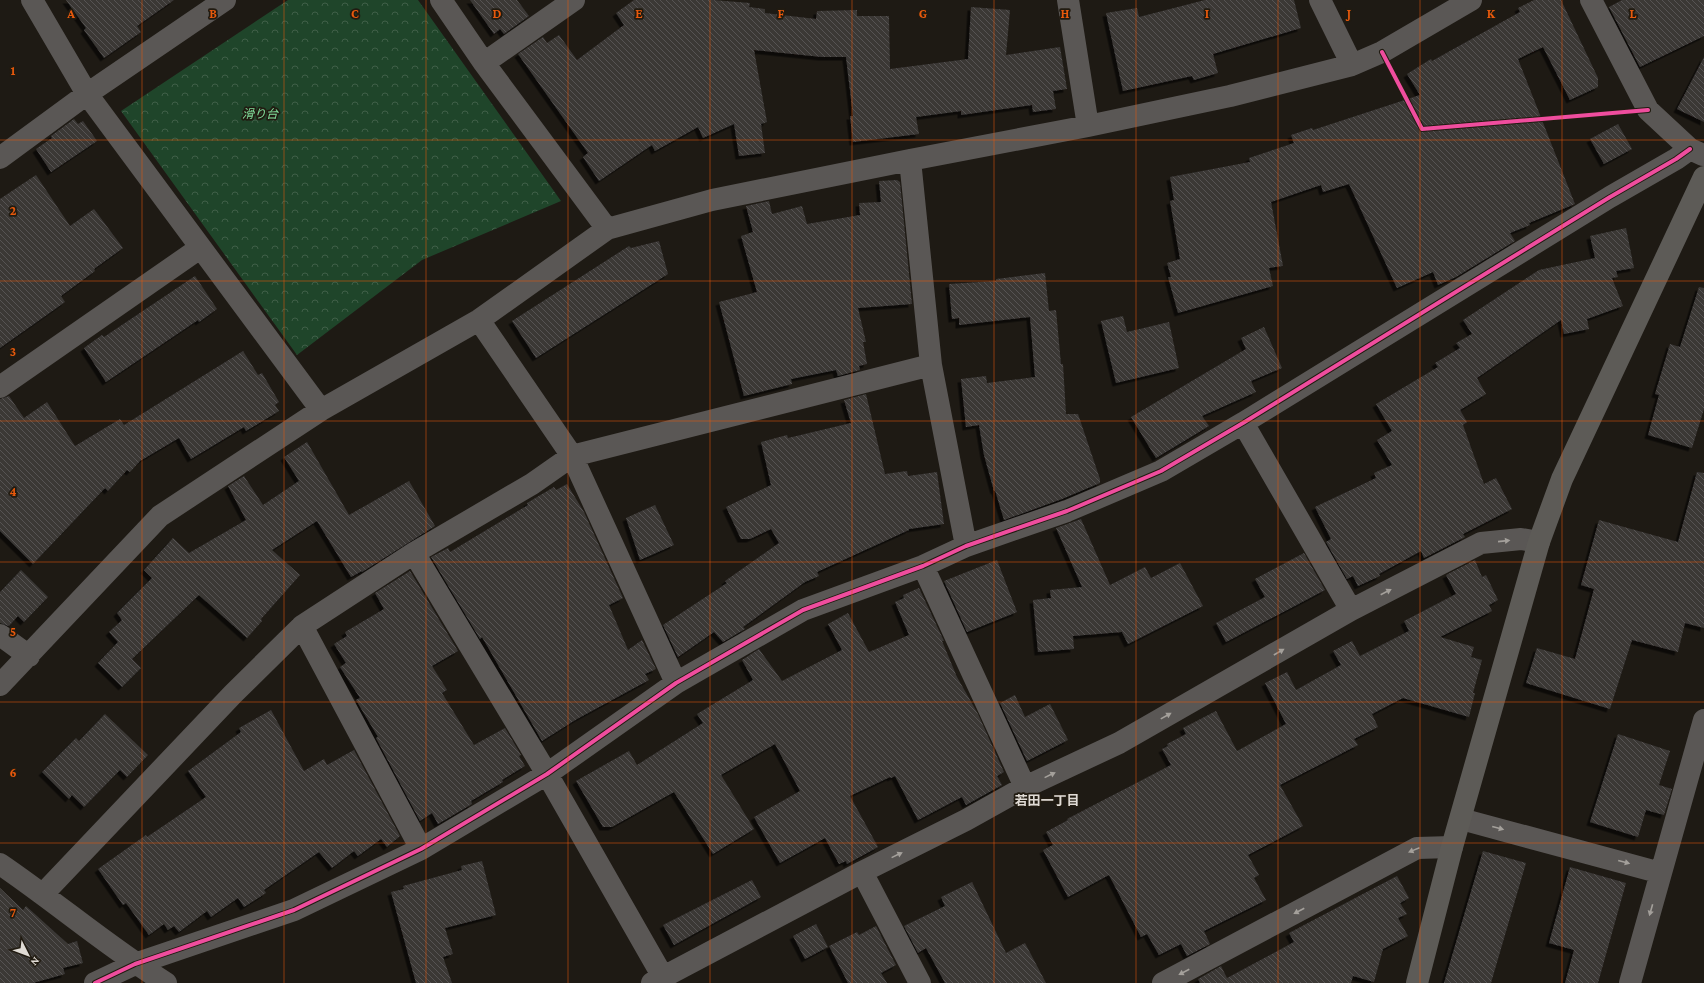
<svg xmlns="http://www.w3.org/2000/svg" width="1704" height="983" viewBox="0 0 1704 983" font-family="'Crimson Pro','Noto Sans JP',serif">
	<defs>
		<pattern id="park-crowns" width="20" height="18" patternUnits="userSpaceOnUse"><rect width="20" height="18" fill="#1f452a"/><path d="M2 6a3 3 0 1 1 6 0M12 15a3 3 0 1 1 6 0" fill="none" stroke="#3f5f48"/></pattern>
		<pattern id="building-back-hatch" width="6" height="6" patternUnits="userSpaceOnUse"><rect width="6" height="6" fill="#3a3736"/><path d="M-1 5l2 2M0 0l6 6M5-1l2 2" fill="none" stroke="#565352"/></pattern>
		<filter id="shadow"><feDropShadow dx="-3.5" dy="3.5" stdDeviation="0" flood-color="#0009"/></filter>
	</defs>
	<rect width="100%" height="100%" fill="#1e1a14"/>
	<path fill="url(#park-crowns)" d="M288,0H418L561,201L422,260L297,355L121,111Z"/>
	<path fill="url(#building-back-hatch)" filter="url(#shadow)" d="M66,0H174L137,26L141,32L104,58L84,30L86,28Z
		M470,0H517L529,16L504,34L500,29L494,34Z
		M634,0H713L750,3L749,7L765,9V13L816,19L817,11L857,10V16H889L890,69L968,59L971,7L1010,10L1006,55L1060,47L1067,89L1053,91L1056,109L1033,112L1032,105L961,115V111L916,117L919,134L853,142L850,116H853L846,57H822L754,50L767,122L761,124L765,153L739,156L734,124L703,138L698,127L655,151L652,145L599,181L583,157L588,153L518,54L543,37L547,43L559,35L577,60L624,25L616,13Z
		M1205,0H1294L1301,28L1213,54L1218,73L1194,80L1192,76L1123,91L1106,13L1137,8L1139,17Z
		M1534,0H1561L1598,78V87L1570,100L1543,47L1518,59L1575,204L1529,223L1530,225L1510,233L1515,241L1456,277L1438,285L1433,272L1397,288L1349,184L1323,192L1321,185L1271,202L1283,266L1269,268L1273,286L1178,313L1168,277H1171L1167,263L1180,259L1170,201L1174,200L1170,177L1250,162L1249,158L1294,143L1291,135L1312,128L1313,130L1420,95L1407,74L1431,59L1432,61L1520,12L1518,8Z
		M1622,0H1704V36L1640,67L1609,7Z
		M1704,57V122L1677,109Z
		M74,119L78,124L83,121L97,141L51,172L36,149L52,138L51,136Z
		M1618,124L1632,149L1604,164L1590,139Z
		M36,175L70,226L94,209L123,248L94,269L95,271L61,296L65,302L0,348V199Z
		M897,180L900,182L912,304L858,308L866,342H863L867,364L859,366L860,370L838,376L836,370L791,379L792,384L744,396L719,302L757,292L741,236L753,232L746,206L769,201L772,214L802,206L807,224L860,215L859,203L881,202L879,181Z
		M1626,228L1634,268L1616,271L1618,277L1612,278L1623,306L1587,319L1589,329L1564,334L1561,320L1477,378L1486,394L1460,410L1467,422L1463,425L1484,484L1496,478L1512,509L1463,534L1465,537L1424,558L1421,551L1379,574L1380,576L1358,586L1353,576L1347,579L1326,542L1331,539L1315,507L1376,478L1374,473L1392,465L1377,440L1392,431L1376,404L1438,367L1435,363L1460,348L1456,343L1472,334L1463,320L1539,270L1595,258L1590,236Z
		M659,241L668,274L536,358L512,321L629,246L631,248Z
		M1045,273L1049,311L1056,310L1061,364H1063L1066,414H1078L1100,479V483L1062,499L1004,520L995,490L994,491L984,455L979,425L966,427L961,379L986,376L987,383L1035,377L1030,317L959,325V318L952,319L949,284L996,281V279Z
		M195,276L217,309L199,322L198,320L106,382L84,348L102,335L104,337Z
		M1699,287L1704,288V409L1692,448L1648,435L1659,395L1655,394L1670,344L1680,347Z
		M1123,316L1127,332L1169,322L1179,368L1116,383L1101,321Z
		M1264,327L1282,368L1251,381L1256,392L1202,416L1209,426L1156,458L1131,417L1246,349L1241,338Z
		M243,351L258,375L262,373L279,402L275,405L279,411L246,431L244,427L191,459L179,438L140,461L130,472L127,470L108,491L105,488L33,564L0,531V399L9,396L24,418L47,402L75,446L120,419L124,425Z
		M866,394L885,474L907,471L908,476L937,472L944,524L909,529V530L817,572L819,576L805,582L743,627L745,629L723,642L714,632L678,657L663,625L727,583L725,581L779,543L771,529L750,539H741L726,507L771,485L761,442L787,435L788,438L851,423L844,400Z
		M307,442L349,515L409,481L435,526L362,572V571L351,577L317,521L272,550L300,575L261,619L262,621L247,638L199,595L132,659L141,668L122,687L98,663L118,642L109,632L122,620L117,613L152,578L144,570L173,538L189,553L246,520L228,486L244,476L263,505L299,481L284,457Z
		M1697,472L1704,473V628L1685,623L1678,652L1632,640L1610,709L1526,683L1537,648L1575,659L1594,589L1581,585L1599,520L1678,542Z
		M567,484L584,512L623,598L609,605L628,650L642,640L656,669L645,674L649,680L577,719L542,741L482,637L480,639L431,557L448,548L450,552L528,505L527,503L554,487L556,490Z
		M655,505L674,545L640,560L626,518Z
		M1081,519L1110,585L1145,567L1151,578L1180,563L1203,606L1128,644L1122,632L1073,636L1074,649L1038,652L1033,600L1051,598L1050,590L1082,587L1056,528Z
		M1304,553L1325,590L1226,642L1216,623L1265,597L1255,579Z
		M997,560L1017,612L967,632L944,581Z
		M1475,560L1482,577L1486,575L1498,600L1489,605L1492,611L1440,637L1474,647L1471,657L1482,660L1473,693H1475L1469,717L1403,698L1372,714L1378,727L1354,739L1358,745L1280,785L1303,826L1248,855L1259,875L1254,878L1266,900L1204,931L1210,944L1187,956L1181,944L1159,955L1147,934L1141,937L1109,875L1068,897L1043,850L1053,845L1046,832L1068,820L1067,819L1171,765L1162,749L1168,746L1167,744L1186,734L1183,728L1216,711L1237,751L1286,724L1265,683L1287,672L1296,690L1341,665L1333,651L1352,641L1360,656L1409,631L1404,621L1456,594L1446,575Z
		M21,570L48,597L24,622L18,616L9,626L0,623V592Z
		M410,571L458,651L432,666L447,690L442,693L474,745L505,728L521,755L519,756L525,766L502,780L503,782L471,801L472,804L438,824L432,813L420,821L376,738L378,737L356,700L360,698L340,667L346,663L334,644L347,636L345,632L384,609L375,593Z
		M919,588L944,641H942L957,677L978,714L1004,772L997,776L1002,785L966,805L962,797L918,820L895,776L891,778L890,777L850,796L878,847L847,864L846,861L839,864L825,838L780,863L754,817L800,791L775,744L721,775L754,829L713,854L674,792L612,827H603L576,781L629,751L637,765L703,723L697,714L753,680L742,660L759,649L782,681L842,650L828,624L848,613L869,652L909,635L895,602L904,598L903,595Z
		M1015,695L1025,717L1050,704L1068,740L1027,761L1000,703Z
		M271,710L304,771L324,759L327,765L354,750L400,836L387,847L381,839L358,856L354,851L332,868L319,852L264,890L266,893L244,907L238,898L211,917L207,911L179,932L174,926L168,930L164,924L149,935L126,903L123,905L98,869L146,835L147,837L206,797L188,771L241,732L239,728Z
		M105,714L148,755L127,777L120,770L84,807L72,795L69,799L42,772L76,738L79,741Z
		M1618,734L1670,751L1659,785L1672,789L1664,815L1646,810L1638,837L1590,822Z
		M1483,851L1526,863L1491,983H1444Z
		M482,861L496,915L445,928L453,954L443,957L452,983H416L391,892L404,889L403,886L462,870L461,866Z
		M1570,867L1626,883L1598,983H1565L1574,950L1549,943Z
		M1397,876L1409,898L1400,903L1407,914L1398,918L1408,936L1383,949L1374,982L1353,976L1351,983H1200L1198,979L1221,966L1227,978L1294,942L1289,933Z
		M752,880L761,897L674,945L663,925Z
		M972,882L1006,953L1025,943L1046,983H945L926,948L918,953L904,926L945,906L941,897Z
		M0,888L23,910L26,906L68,944L77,941L83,963L63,968L65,974L33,983H0Z
		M816,924L828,947L805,959L793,936Z
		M876,926L896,965L881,973L887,983H848L829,946L857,932L859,935Z"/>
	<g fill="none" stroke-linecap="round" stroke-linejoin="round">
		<path stroke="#5a5755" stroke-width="22" d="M32,0L87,94L321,410
			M441,0L484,63L607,229
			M1068,0L1088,126
			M1320,0L1352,65
			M1591,0L1648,110L1690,149L1703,155
			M484,63L574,0
			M0,158L87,94L225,0
			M910,160L931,365L966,546
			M479,320L572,456L676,683
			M0,387L200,248
			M1243,423L1351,610
			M414,553L547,774L663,977
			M923,566L1025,787
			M302,626L421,849
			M0,635L29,656
			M0,685L160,516L321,410L479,320L607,229L712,200L910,160L1088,126L1230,96L1352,65L1382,52L1471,0
			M1461,819L1661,873
			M0,864C56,902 108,947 166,983
			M862,872L920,983
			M43,894L233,694L302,626L414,553L532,484L572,456L931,365
			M95,983L135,964L294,910L421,849L547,774L676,683L803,610L923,566L966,546L1067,511L1161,471L1243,423L1610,197L1676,159L1690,149
			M652,983L862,872L966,820L1025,787L1119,743L1351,610L1481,543L1521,539L1539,542
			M1163,983L1417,848L1452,847
			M1630,983L1704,720"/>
		<path stroke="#5d5b57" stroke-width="22" d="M1417,983L1452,847L1539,542L1562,479L1704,177"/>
		<defs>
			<path id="cycleway" d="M1382,52L1422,129L1648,110
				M95,983L135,964L294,910L421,849L547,774L676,683L803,610L923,566L966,546L1067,511L1161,471L1243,423L1610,197L1676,159L1690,149"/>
		</defs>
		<use href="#cycleway" stroke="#211b11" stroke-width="6"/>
		<use href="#cycleway" stroke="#ef4d9e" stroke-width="4"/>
	</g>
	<defs><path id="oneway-solid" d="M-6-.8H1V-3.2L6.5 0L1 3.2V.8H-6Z"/></defs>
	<g fill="#a4a09b">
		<use href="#oneway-solid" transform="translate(1504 541) rotate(-6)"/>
		<use href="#oneway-solid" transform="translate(1386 592) rotate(-27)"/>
		<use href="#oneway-solid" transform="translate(1279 652) rotate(-30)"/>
		<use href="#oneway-solid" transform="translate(1166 716) rotate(-29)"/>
		<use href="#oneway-solid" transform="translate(1050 775) rotate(-26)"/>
		<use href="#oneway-solid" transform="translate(1498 828) rotate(15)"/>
		<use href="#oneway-solid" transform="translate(1414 850) rotate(158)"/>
		<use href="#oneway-solid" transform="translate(897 855) rotate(-26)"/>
		<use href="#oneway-solid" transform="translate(1624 862) rotate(15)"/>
		<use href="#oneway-solid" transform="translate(1651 910) rotate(106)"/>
		<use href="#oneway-solid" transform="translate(1299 911) rotate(152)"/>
		<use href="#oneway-solid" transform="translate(1184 972) rotate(152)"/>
	</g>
	<path fill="none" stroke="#e8590c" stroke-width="1" stroke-opacity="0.55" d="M142,0V983M284,0V983M426,0V983M568,0V983M710,0V983M852,0V983M994,0V983M1136,0V983M1278,0V983M1420,0V983M1562,0V983M0,140H1704M0,281H1704M0,421H1704M0,562H1704M0,702H1704M0,843H1704"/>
	<g text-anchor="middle" stroke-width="3.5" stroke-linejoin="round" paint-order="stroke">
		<g font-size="12" font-style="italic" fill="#81de9b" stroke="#211b11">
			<text x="260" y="118">滑り台</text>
		</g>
		<g font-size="13" font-weight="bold" fill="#e0dbd5" stroke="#211b11">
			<text x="1047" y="805">若田一丁目</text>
		</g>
	</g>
	<g font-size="13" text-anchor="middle" font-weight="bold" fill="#e8590c" stroke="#211b11" stroke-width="3.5" stroke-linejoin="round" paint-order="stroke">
		<text x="71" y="18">A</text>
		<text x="213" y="18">B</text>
		<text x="355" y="18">C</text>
		<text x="497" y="18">D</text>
		<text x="639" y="18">E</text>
		<text x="781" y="18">F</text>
		<text x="923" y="18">G</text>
		<text x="1065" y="18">H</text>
		<text x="1207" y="18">I</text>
		<text x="1349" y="18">J</text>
		<text x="1491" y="18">K</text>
		<text x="1633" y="18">L</text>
		<text x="13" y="75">1</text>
		<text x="13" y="215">2</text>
		<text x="13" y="356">3</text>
		<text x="13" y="496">4</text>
		<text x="13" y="636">5</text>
		<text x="13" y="777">6</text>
		<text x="13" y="917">7</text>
	</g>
	<g transform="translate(28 955) rotate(132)" stroke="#211b11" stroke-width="3" paint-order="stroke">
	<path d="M0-3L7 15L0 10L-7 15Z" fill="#e0dbd5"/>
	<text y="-6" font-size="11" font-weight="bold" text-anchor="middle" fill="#e0dbd5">N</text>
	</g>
</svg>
